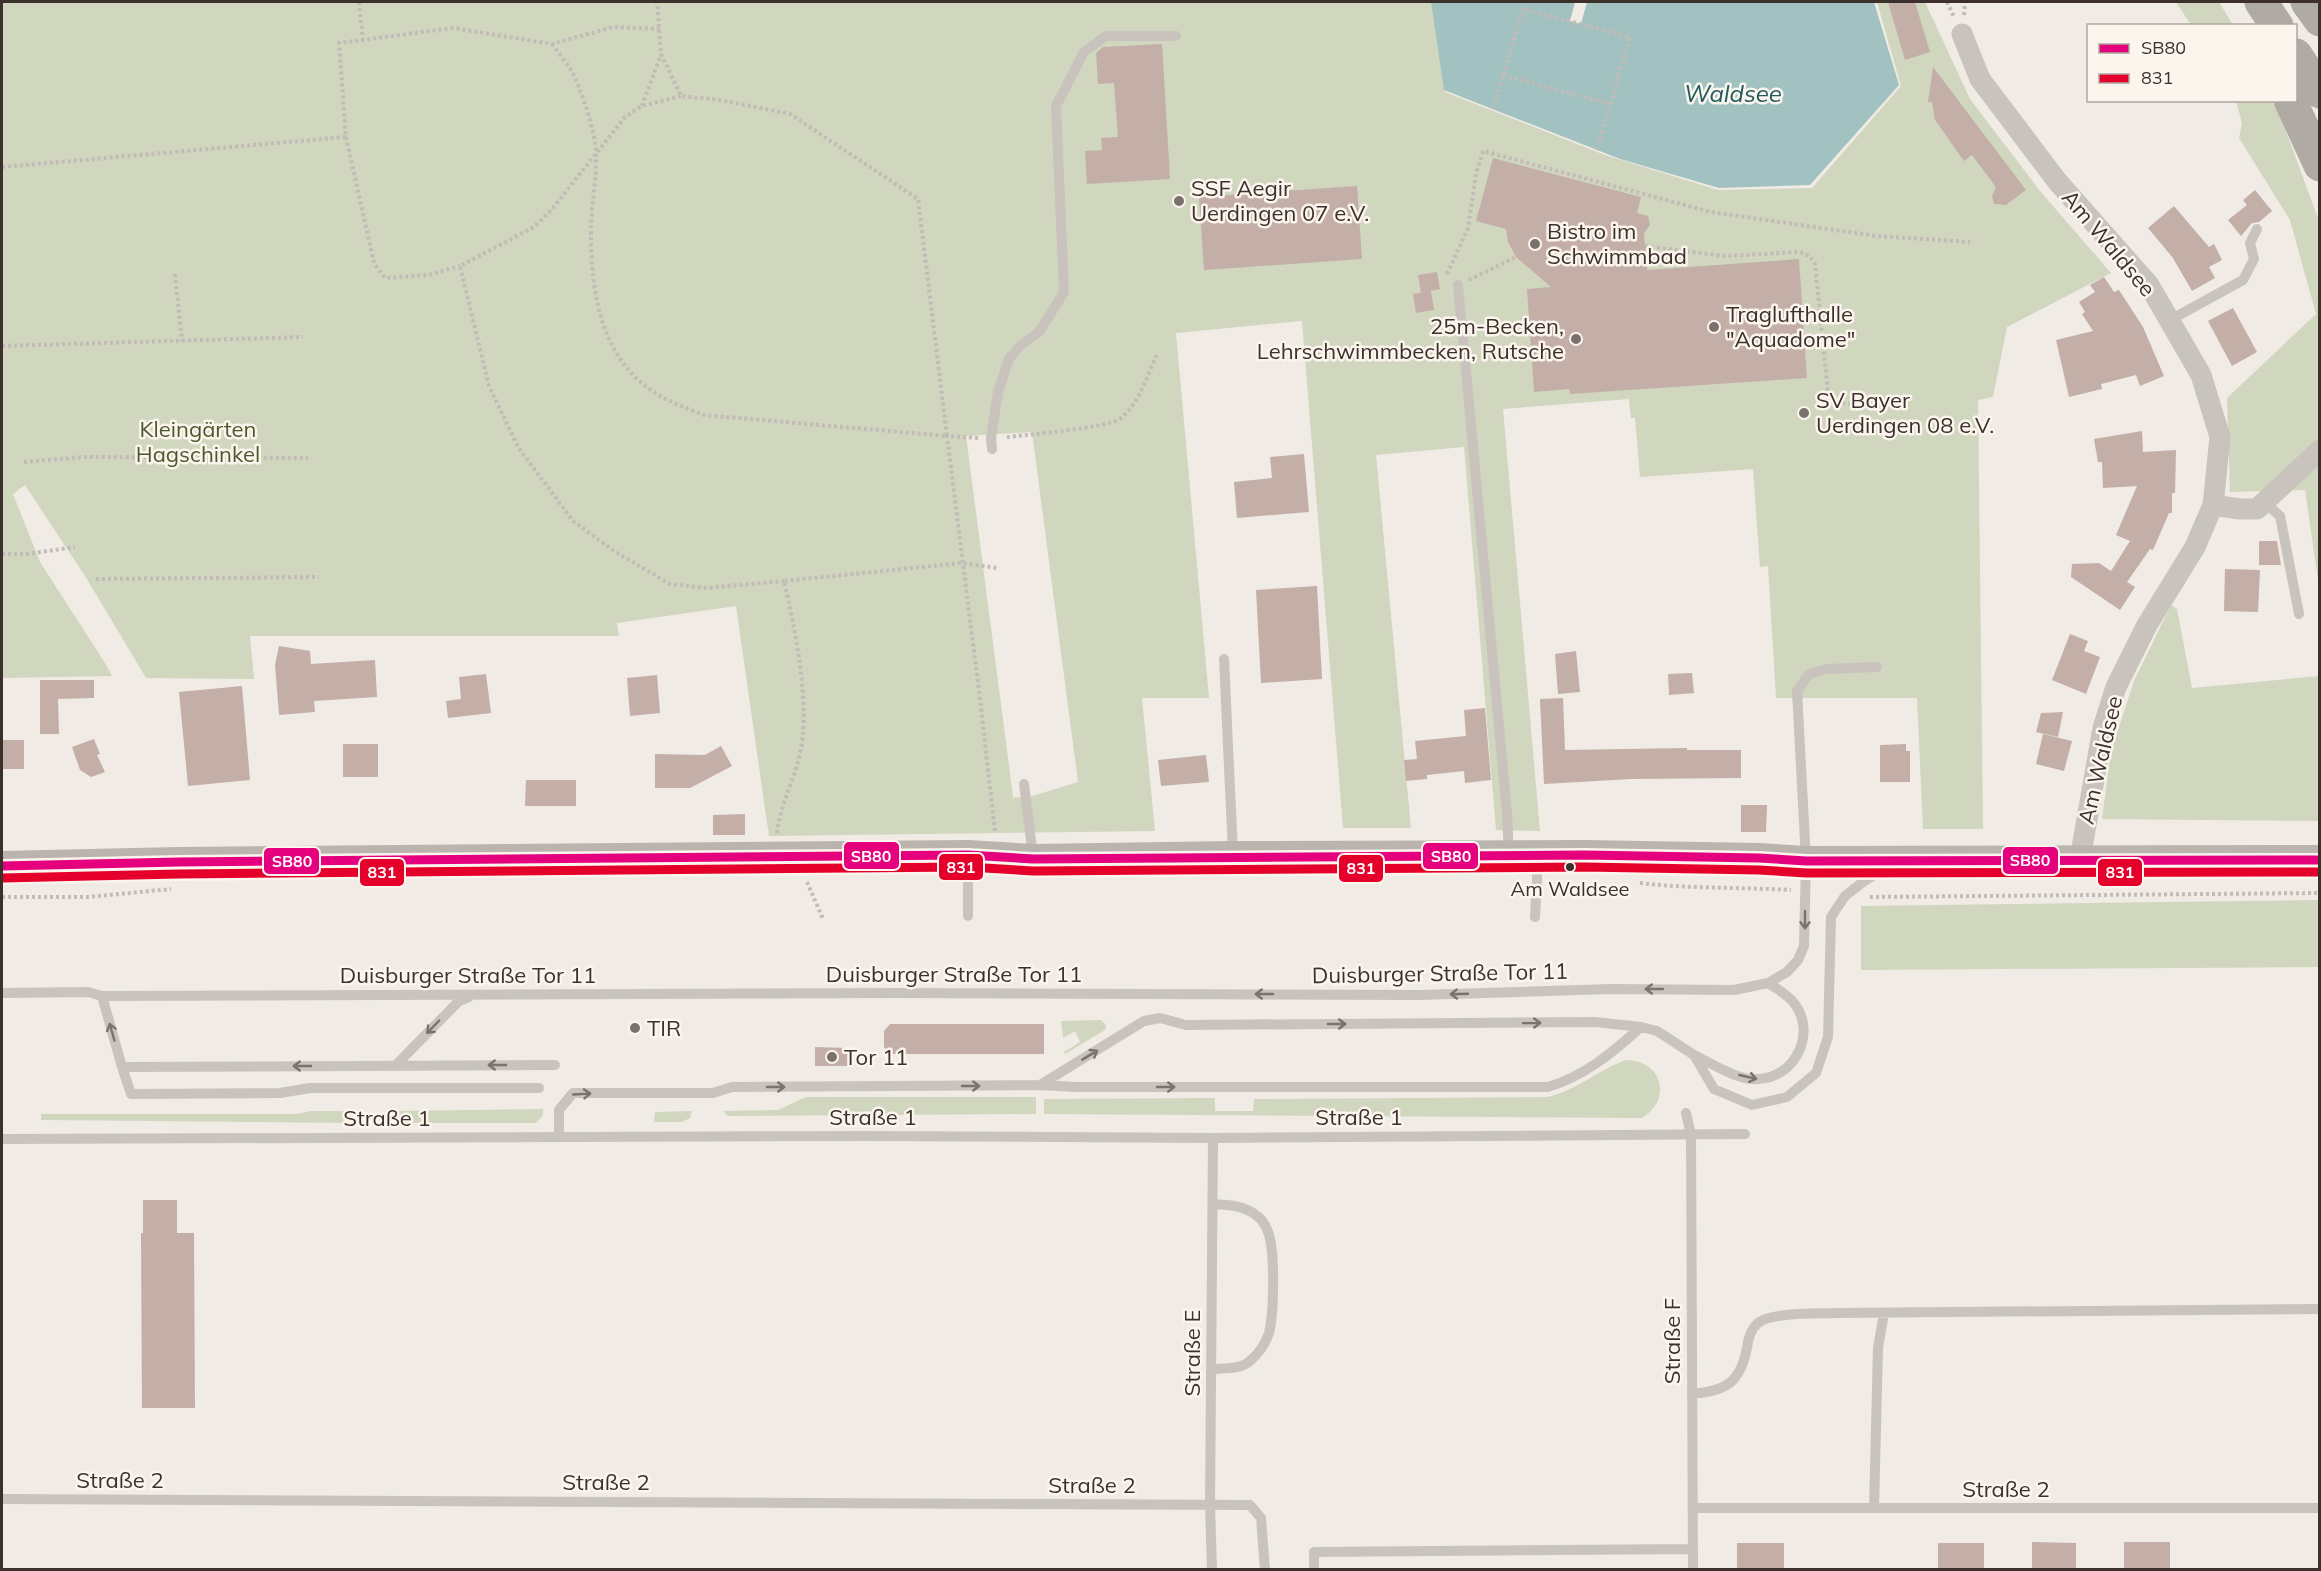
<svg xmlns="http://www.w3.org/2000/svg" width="2321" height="1571" viewBox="0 0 2321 1571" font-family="Mulish,sans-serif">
	<rect width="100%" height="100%" fill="#f0ebe5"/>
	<path fill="#d1d6bf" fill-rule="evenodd" d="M2,2H1432L1445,92L1605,155L1718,190L1812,188L1901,86L1877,2H1925L1970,99L2040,191L2111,273L2007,327L1993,397L1978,400L1983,829H1923L1917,698H1776L1768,566L1760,567L1753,469L1640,477L1635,418H1631L1629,399L1503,409L1540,831L1496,830L1464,447L1376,455L1411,828H1343L1302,321L1176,333L1209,698H1142L1155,831L769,836L736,606L617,623L619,636H250L254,679L146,678L85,576L25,485L13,494L40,562L105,663L112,676L2,678ZM1032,432L1078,782L1026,798L1014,797V804L966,436Z
		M2176,2H2219L2233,25H2191Z
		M2236,101H2272L2283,123L2319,221V587L2305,490L2230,492L2227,398L2316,314L2290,220L2239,138L2242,123Z
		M2171,605L2177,609L2192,688L2319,676V821L2102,819L2111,751L2134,681Z
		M2319,900V967L1861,970V906Z
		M1101,1020L1106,1025L1105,1030L1065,1054L1064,1052L1080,1042L1075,1031L1063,1038L1061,1021Z
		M1626,1060C1662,1060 1673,1099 1642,1118L1044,1114V1099L1215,1098V1111H1253L1254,1099L1547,1097C1576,1091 1598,1070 1626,1060Z
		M806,1097H1036V1114L728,1116L723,1111L778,1110Z
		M543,1109V1115L536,1123H406L399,1119L396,1111Z
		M310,1111H362L360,1118L353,1123L41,1120V1114H298Z
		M692,1111L690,1118L682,1122H654L655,1112Z"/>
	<path fill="#a1c2c1" d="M1431,2H1874L1899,85L1810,185L1719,188L1620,159L1444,90Z"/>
	<path fill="#f0ebe5" d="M1575,2H1587L1581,24L1570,21Z"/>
	<path fill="#c3afa7" d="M1888,2H1915L1930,52L1905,60Z
		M1162,44L1170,179L1087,184L1085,151L1102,150L1101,138L1118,137L1114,83L1098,84L1096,53L1103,47Z
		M1933,67L2026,190L2006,205L1994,204L1992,196L1996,187L1972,155L1964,161L1935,120L1932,102H1928Z
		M1493,158L1641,197L1637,213L1648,216L1650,225L1644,233L1647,270L1799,259L1807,378L1570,394L1569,389L1534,392L1527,289L1551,287L1516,257L1508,242L1506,229L1476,221Z
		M1357,186L1362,259L1204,270L1199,197Z
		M2255,190L2272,211L2259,222L2252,223L2241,236L2228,220L2247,205L2243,200Z
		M2174,206L2209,247L2214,244L2222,260L2209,267L2215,278L2192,291L2173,258L2148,228Z
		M1437,272L1440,289L1421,293L1418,275Z
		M2104,277L2114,292L2119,290L2143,327L2164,376L2140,386L2136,375L2101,384L2102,389L2069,397L2056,340L2093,331L2082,314L2085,312L2079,302L2095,292L2090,285Z
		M1431,291L1434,310L1416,313L1413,294Z
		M2233,308L2257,352L2232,366L2208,321Z
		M2142,431L2143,452L2176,450L2175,493H2172V513H2169L2153,550L2150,549L2127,582L2135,587L2120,610L2071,577L2072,564L2099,563L2111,571L2130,541L2116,535L2137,486L2103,488L2102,462H2098L2094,439Z
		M1304,454L1309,512L1237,518L1234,482L1272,478L1270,457Z
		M2259,541H2277L2281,565H2259Z
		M2225,569L2260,570L2258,612L2224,611Z
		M1317,586L1322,679L1261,683L1256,590Z
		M2070,634L2088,641L2084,651L2100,657L2086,694L2052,680Z
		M279,646L310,651L311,664L375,660L377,697L314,701L315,712L279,715L275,665Z
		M1576,651L1580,692L1558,694L1555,654Z
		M1692,673L1694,693L1669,695L1668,674Z
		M486,674L491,713L448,718L446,701L461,699L459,677Z
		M657,675L660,713L630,716L627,678Z
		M40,680H94V698L58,699L59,734H40Z
		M242,686L250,780L188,786L179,692Z
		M1563,698L1565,750L1687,748V750H1741V778L1631,779L1544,784L1540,699Z
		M1485,708L1491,780L1465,783L1464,771L1427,775V779L1406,781L1404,760L1417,759L1415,741L1466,736L1464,710Z
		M2063,712L2058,737L2036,732L2041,713Z
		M2043,734L2072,741L2064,771L2036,764Z
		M94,739L100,754L97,755L105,772L91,777L80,770L72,747Z
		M2,740H24V769H2Z
		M343,744H378V777H343Z
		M1906,744V751H1910V782H1880V745Z
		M721,746L732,766L690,788H655V754L705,755Z
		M1206,755L1209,782L1161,786L1158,760Z
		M526,780H576V806H525Z
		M1741,805H1767L1766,832H1741Z
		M745,814V835H713V815Z
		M890,1024H1044V1054H890L884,1047V1031Z
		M815,1047L849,1048V1066H815Z
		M143,1200H177V1233H194L195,1408H142L141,1233H143Z
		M2032,1542L2076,1543V1569H2032Z
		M2124,1542H2170V1569H2124Z
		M1737,1543H1784V1569H1737Z
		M1938,1543H1984V1569H1938Z"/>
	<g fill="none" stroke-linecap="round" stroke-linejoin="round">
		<path stroke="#c2bbb6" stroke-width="4" stroke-dasharray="3 3" stroke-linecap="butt" d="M359,2L363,41
			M1947,2L1954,17
			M1964,15L1965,2
			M552,44C558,52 565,61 571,70C580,85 596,134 596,152C597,176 592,201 591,225C590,280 597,347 643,384C661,399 683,407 704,415L947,436L918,199L790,114L720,100L681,96L661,54L657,2
			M1503,75L1610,104
			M681,96L642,106L625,117L553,208L534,227L460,266L489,386L518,447L573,521L614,551L670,584L706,588L784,581
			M642,106L661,54
			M1493,109L1523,9L1630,37L1597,150
			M346,137L374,263L385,278L429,275L460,266
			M2,167L346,137L339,43L453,28L552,44L613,27L661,29
			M1645,246L1724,256L1800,252L1810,256L1815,264L1828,393L1836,402L1876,408
			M175,274L182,341
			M1447,274L1468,228L1476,174L1483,151L1711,212L1876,236L1970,242
			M1469,280L1516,257
			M2,346L303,337
			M1007,437C1025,435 1110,428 1121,418C1140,402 1147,376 1157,354
			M978,438L947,436L980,699L995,832
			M24,462L83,457L308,458
			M2,554H27L75,547
			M96,579L319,577
			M777,833C780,805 794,781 800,754C811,707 795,628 784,581L962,563L997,568
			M807,882L823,919
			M1640,883C1690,889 1740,887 1791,890
			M2,897H88L171,889
			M1870,897L2320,893"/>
		<path stroke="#c9c3be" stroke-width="10" d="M1458,285L1507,813L1509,855
			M2170,320L2243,280L2254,259L2250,243L2257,229
			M992,449L991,438L998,392L1009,359L1021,345L1040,331L1064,292L1056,106L1084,52L1106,36H1176
			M2264,502L2280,516L2299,614
			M1224,659L1233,853
			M1024,784L1033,856
			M968,856V916
			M1535,917L1537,879L1536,857
			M2,993L88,992L102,996L895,993L1419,995L1611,989L1734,990L1768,983L1787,972L1798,960L1804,946L1806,861L1797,691L1809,674L1827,669L1877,667
			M102,996L122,1067L555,1065
			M1694,1055C1713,1064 1738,1081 1759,1079C1796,1077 1817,1032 1794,1003C1787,994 1777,989 1768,983
			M395,1066L459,1001L469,997
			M122,1067L131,1094L280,1093L310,1088H539
			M1040,1085L1144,1021L1160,1018L1186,1025L1595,1022L1641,1027
			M1686,1113L1691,1135L1693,1570
			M559,1137V1110L573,1093H713L732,1087L1040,1085L1076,1087H1548C1585,1076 1613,1052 1641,1027L1657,1031L1694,1055L1714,1089L1752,1105L1787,1097L1816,1073L1828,1037L1831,917L1845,896L1863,882L1885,868
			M2,1139L867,1136L1213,1138L1745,1134
			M1211,1369C1225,1368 1241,1370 1251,1360C1259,1353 1266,1342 1269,1333C1274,1313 1275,1254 1269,1235C1267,1228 1263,1220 1257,1216C1244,1205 1228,1205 1213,1204
			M1692,1394C1726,1391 1740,1383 1747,1348C1748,1339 1750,1330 1758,1323C1772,1312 1818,1314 1837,1313L2320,1309
			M2,1499L1250,1505L1261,1518L1265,1570
			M1693,1508H2320
			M1874,1508L1878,1348L1884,1313
			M1212,1570L1210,1505L1213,1138
			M1314,1570V1552L1693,1549"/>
		<path stroke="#c9c3be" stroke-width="21" d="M1962,34L1980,79L2057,181L2149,285L2201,375L2220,437L2213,505L2195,547L2147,625L2116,687L2103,728L2080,859
			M2213,505L2240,509H2257L2320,450"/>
		<path stroke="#bab3ae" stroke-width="30" d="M2,866L179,862L968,855L1033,859L1233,856L1584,855L1759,858L1806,861L2320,860"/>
		<path stroke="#afaaa4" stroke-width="33" d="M2261,2L2277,26
			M2307,2L2320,20
			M2296,55L2320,92
			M2290,100L2320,165"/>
		<defs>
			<path id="bus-1" d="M2,866L179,862L968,855L1033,859L1584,855L1759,858L1806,861L2320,860"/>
			<path id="bus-2" d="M2,878L179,874L968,867L1033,871L1584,867L1759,870L1806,873L2320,872"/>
		</defs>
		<use href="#bus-1" stroke="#fbf5ee" stroke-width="14"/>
		<use href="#bus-2" stroke="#fbf5ee" stroke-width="14"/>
		<use href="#bus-1" stroke="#e5007d" stroke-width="9"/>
		<use href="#bus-2" stroke="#e4002b" stroke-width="9"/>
	</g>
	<defs><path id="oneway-shaft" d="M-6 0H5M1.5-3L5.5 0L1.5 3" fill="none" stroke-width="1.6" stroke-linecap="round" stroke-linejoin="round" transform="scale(1.5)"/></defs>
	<g stroke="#7b726d">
		<use href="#oneway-shaft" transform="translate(1805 920) rotate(90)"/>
		<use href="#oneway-shaft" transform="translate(1654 989) rotate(-180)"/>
		<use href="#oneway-shaft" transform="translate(1264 994) rotate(-180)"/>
		<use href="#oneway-shaft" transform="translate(1459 994) rotate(178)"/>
		<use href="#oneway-shaft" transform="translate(1532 1023) rotate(-1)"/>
		<use href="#oneway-shaft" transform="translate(1337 1024)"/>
		<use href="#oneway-shaft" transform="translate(433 1027) rotate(134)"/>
		<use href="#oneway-shaft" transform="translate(112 1032) rotate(-106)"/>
		<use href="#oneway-shaft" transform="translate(1090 1055) rotate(-31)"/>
		<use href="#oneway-shaft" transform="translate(497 1065) rotate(180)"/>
		<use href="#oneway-shaft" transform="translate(302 1066) rotate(180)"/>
		<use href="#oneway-shaft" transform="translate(1748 1077) rotate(13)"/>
		<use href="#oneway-shaft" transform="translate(971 1086)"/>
		<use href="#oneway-shaft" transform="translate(776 1087)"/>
		<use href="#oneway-shaft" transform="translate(1166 1087)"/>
		<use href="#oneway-shaft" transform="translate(582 1094) rotate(-3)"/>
	</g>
	<g fill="#7a716c" stroke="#fbf5ee" stroke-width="2">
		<circle cx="1179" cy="201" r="6"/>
		<circle cx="1535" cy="244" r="6"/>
		<circle cx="1714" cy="327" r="6"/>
		<circle cx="1576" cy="339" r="6"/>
		<circle cx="1804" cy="413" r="6"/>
		<circle cx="635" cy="1028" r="6"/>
		<circle cx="832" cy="1057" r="6"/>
	</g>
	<circle fill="#3b302b" stroke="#fbf5ee" stroke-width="2" cx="1570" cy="867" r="5"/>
	<g text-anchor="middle" stroke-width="5" stroke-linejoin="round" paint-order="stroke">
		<g font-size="20" fill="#3b302b" stroke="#fbf5ee">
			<text x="1570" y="896">Am Waldsee</text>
		</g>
		<g font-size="22" fill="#3b302b" stroke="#fbf5ee" text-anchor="start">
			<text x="1191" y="196">SSF Aegir<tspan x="1191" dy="25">Uerdingen 07 e.V.</tspan></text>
			<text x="1547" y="239">Bistro im<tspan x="1547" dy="25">Schwimmbad</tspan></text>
			<text x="1726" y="322">Traglufthalle<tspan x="1726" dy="25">"Aquadome"</tspan></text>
			<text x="1564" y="334" text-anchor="end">25m-Becken,<tspan x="1564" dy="25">Lehrschwimmbecken, Rutsche</tspan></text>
			<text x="1816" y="408">SV Bayer<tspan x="1816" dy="25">Uerdingen 08 e.V.</tspan></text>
			<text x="647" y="1036">TIR</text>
			<text x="844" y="1065">Tor 11</text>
		</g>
		<g font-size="22" fill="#3b302b" stroke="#fbf5ee">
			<text transform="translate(2109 243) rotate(50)" y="8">Am Waldsee</text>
			<text transform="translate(2100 760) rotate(-77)" y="8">Am Waldsee</text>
			<text transform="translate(1440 973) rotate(-1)" y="8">Duisburger Straße Tor 11</text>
			<text x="954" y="982">Duisburger Straße Tor 11</text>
			<text x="468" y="983">Duisburger Straße Tor 11</text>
			<text x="873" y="1125">Straße 1</text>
			<text x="1359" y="1125">Straße 1</text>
			<text x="387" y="1126">Straße 1</text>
			<text transform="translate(1672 1341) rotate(-90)" y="8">Straße F</text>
			<text transform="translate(1192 1353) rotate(-90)" y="8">Straße E</text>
			<text x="120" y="1488">Straße 2</text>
			<text x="606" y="1490">Straße 2</text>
			<text x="1092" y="1493">Straße 2</text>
			<text x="2006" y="1497">Straße 2</text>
		</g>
		<g font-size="22" fill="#4a5a2e" stroke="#fbf5ee">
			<text x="198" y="437">Kleingärten<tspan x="198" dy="25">Hagschinkel</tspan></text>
		</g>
		<g font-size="24" font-style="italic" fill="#1f5a5e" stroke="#fbf5ee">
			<text x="1733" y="102">Waldsee</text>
		</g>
	</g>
	<g stroke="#fbf5ee" stroke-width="2">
		<rect x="843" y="841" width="57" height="29" rx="6" fill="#e5007d"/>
		<rect x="1422" y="842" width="57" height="28" rx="6" fill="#e5007d"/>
		<rect x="2002" y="846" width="57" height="29" rx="6" fill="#e5007d"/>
		<rect x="263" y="847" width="57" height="28" rx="6" fill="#e5007d"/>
		<rect x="938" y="853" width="46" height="28" rx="6" fill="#e4002b"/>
		<rect x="1338" y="854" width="46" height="29" rx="6" fill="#e4002b"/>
		<rect x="359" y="858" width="46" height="29" rx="6" fill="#e4002b"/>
		<rect x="2097" y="858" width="46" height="29" rx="6" fill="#e4002b"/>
	</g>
	<g font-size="16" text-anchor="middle" font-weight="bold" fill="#fff">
		<text x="871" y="862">SB80</text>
		<text x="1451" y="862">SB80</text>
		<text x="2030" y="866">SB80</text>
		<text x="292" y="867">SB80</text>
		<text x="961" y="873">831</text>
		<text x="1361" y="874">831</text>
		<text x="382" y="878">831</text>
		<text x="2120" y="878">831</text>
	</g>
	<rect width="2321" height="1571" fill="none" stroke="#3b302b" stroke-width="6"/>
	<rect x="2087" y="24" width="210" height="78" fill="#fbf5ee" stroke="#aea6a0" stroke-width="1.5"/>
	<rect x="2099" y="44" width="30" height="9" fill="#e5007d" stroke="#aea6a0" stroke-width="1.5"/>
	<text x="2141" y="54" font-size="18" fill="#3b302b">SB80</text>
	<rect x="2099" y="74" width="30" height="9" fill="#e4002b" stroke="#aea6a0" stroke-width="1.5"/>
	<text x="2141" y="84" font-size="18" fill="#3b302b">831</text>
</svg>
